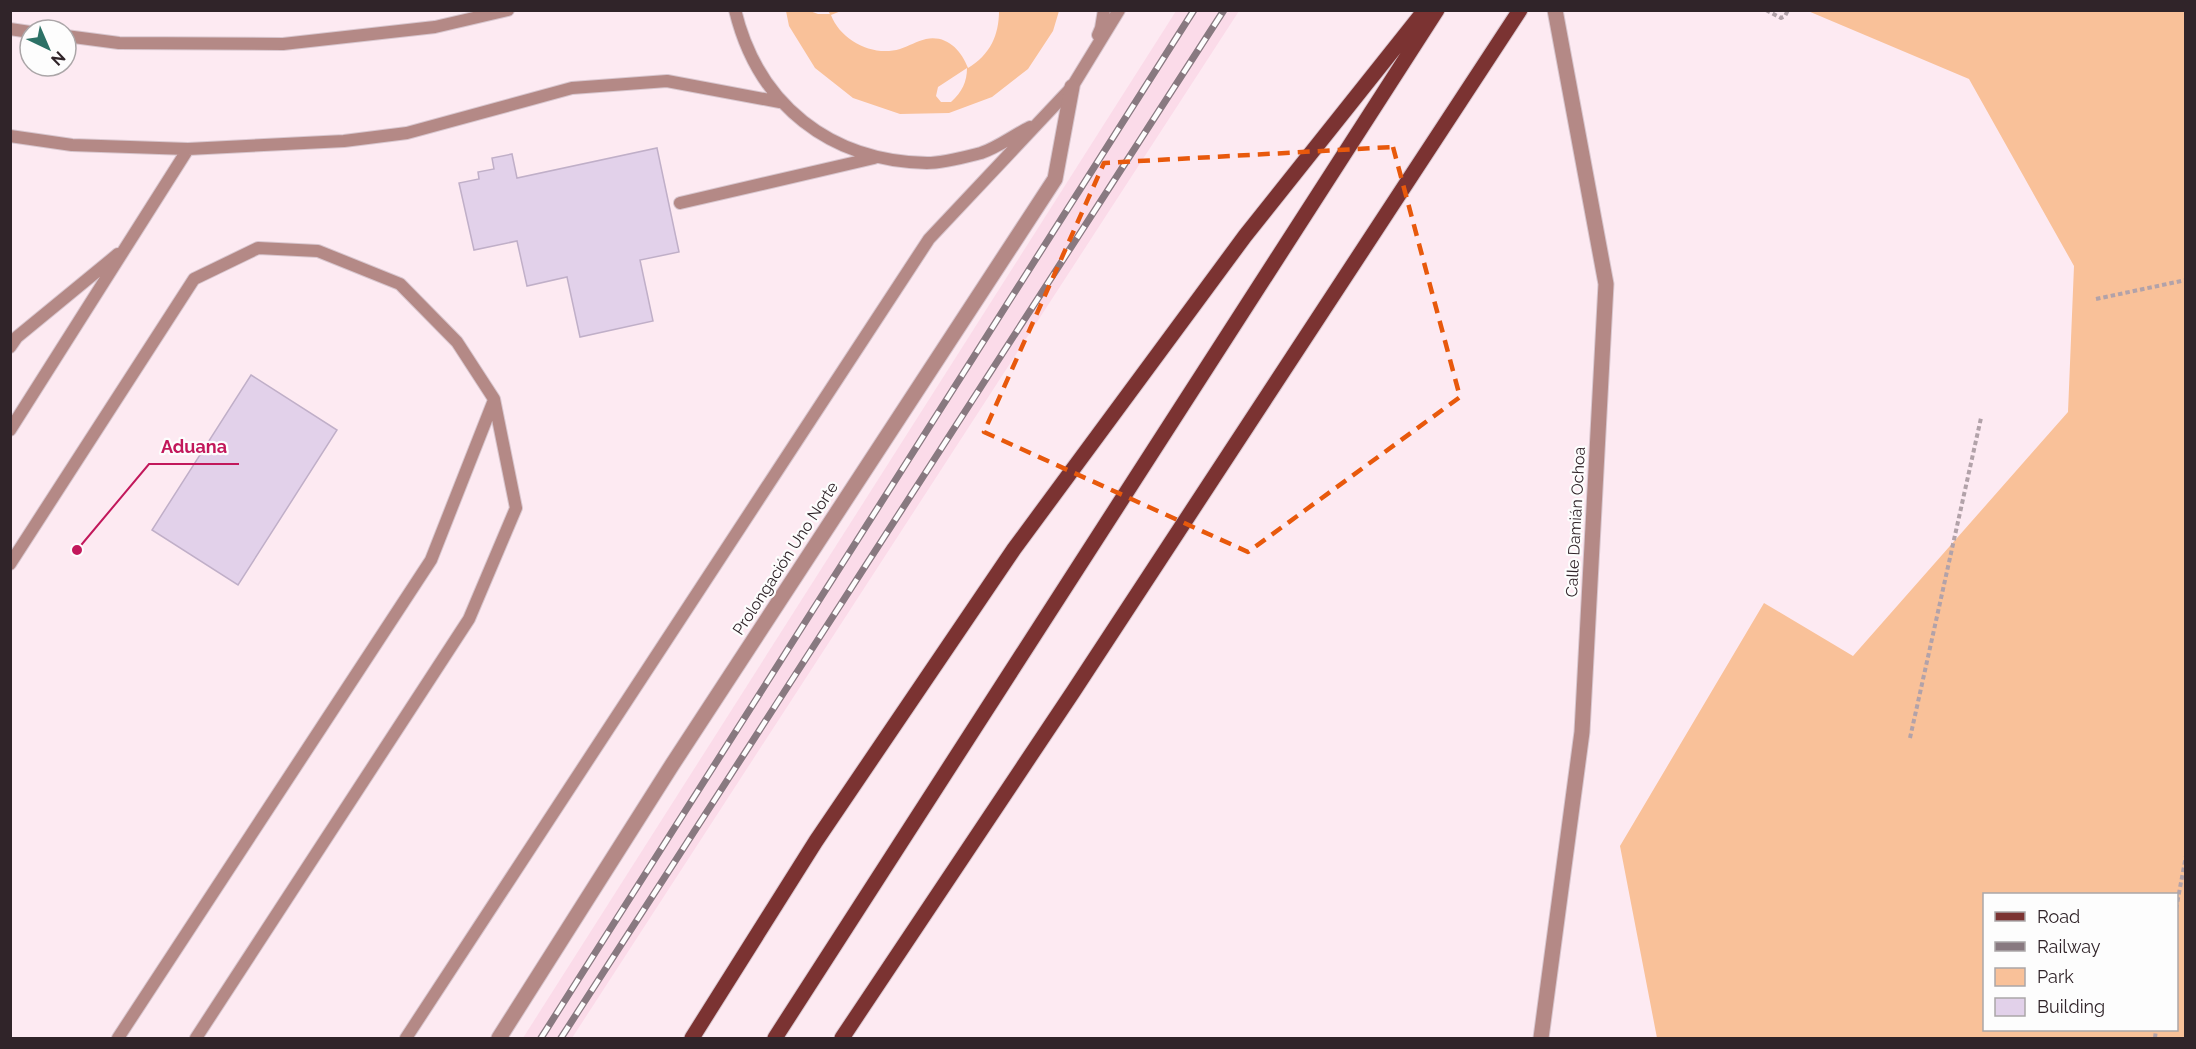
<svg xmlns="http://www.w3.org/2000/svg" width="2196" height="1049" viewBox="0 0 2196 1049" font-family="Raleway,sans-serif">
	<rect width="100%" height="100%" fill="#fdeaf2"/>
	<path fill="#fbdbe9" d="M1176,11H1239L572,1038H523Z"/>
	<path fill="#f9c199" fill-rule="evenodd" d="M786,11H810L818,14H830L828,11H841L831,15C841,41 873,57 900,49C909,46 917,41 926,39C947,35 961,50 968,68C990,55 999,35 999,11H1059L1053,31L1028,69L992,97L949,113L900,114L853,98L815,68L789,26ZM967,68C967,82 962,92 951,102H941L936,96L938,87Z
		M1808,11H2185V1038H1657L1620,846L1764,603L1853,656L2068,412L2074,266L1969,79ZM1984,894H2176V1030H1984Z"/>
	<path fill="#e2d1ea" stroke="#c0afc8" stroke-width="1.5" d="M657,148L679,252L640,260L653,321L580,337L567,277L527,286L517,241L474,250L459,183L479,179L478,172L494,169L492,158L512,154L517,178Z
		M251,375L337,430L238,585L152,530Z"/>
	<g fill="none" stroke-linecap="round" stroke-linejoin="round">
		<defs>
			<path id="service" d="M735,10C758,105 830,161 927,163C943,163 965,157 981,153C997,148 1014,135 1030,127
				M10,29L30,32
				M1098,35L1101,28L1104,10
				M66,36L119,43L283,44L435,27L508,10
				M10,136L72,145L188,149L344,141L407,133L572,88L667,81L780,102
				M680,203L874,158
				M10,347L17,337L118,254
				M10,430L188,149
				M10,564L194,279L258,248L318,251L400,284L457,342L494,399L516,508L469,619L196,1038
				M118,1038L431,560L494,400
				M406,1038L929,239L1072,87L1119,10"/>
			<path id="minor" d="M499,1038L672,765L1055,179L1072,87
				M1541,1038L1582,732L1606,284L1555,10"/>
			<path id="primary" d="M692,1038L816,841L1014,549L1245,236L1425,10
				M775,1038L1437,10
				M842,1038L1073,692L1520,10"/>
		</defs>
		<use href="#service" stroke="#d8c6ce" stroke-width="14"/>
		<use href="#minor" stroke="#d8c6ce" stroke-width="17"/>
		<use href="#primary" stroke="#d8c6ce" stroke-width="17"/>
		<path stroke="#b2a2a9" stroke-width="4" stroke-dasharray="4.5 3" stroke-linecap="butt" d="M1766,10L1781,18L1785,16L1788,10
			M2096,299L2186,280
			M1910,738L1981,418
			M2176,909L2186,856
			M2155,1038L2156,1030"/>
		<use href="#service" stroke="#b48986" stroke-width="12"/>
		<use href="#minor" stroke="#b48986" stroke-width="15"/>
		<use href="#primary" stroke="#7b3332" stroke-width="15"/>
		<defs>
			<path id="rail" d="M541,1038L1194,10
				M561,1038L1224,10"/>
		</defs>
		<use href="#rail" stroke="#887980" stroke-width="7"/>
		<use href="#rail" stroke="#fdfdfd" stroke-width="4.5" stroke-dasharray="14" stroke-linecap="butt"/>
	</g>
	<path fill="none" stroke="#e8590c" stroke-width="4.5" stroke-dasharray="12 8" stroke-linejoin="round" d="M1393,147L1460,397L1248,552L984,432L1104,163Z"/>
	<g text-anchor="middle" stroke-width="4.5" stroke-linejoin="round" paint-order="stroke">
		<g font-size="16" fill="#302429" stroke="#fdfdfd">
			<text transform="translate(1575 522) rotate(-87)" y="6">Calle Damián Ochoa</text>
			<text transform="translate(785 558) rotate(-57)" y="6">Prolongación Uno Norte</text>
		</g>
	</g>
	<path fill="none" stroke="#c2185b" stroke-width="2" d="M77 550L149 464H239"/>
	<circle fill="#c2185b" stroke="#fdfdfd" stroke-width="2" cx="77" cy="550" r="6"/>
	<g font-size="18" text-anchor="middle" font-weight="bold" fill="#c2185b" stroke="#fdfdfd" stroke-width="4.5" stroke-linejoin="round" paint-order="stroke">
		<text x="194" y="453">Aduana</text>
	</g>
	<rect width="2196" height="1049" fill="none" stroke="#302429" stroke-width="24"/>
	<rect x="1983" y="893" width="195" height="138" fill="#fdfdfd" stroke="#aba6a8" stroke-width="1.5"/>
	<rect x="1995" y="912" width="30" height="9" fill="#7b3332" stroke="#aba6a8" stroke-width="1.5"/>
	<text x="2037" y="923" font-size="18" fill="#302429">Road</text>
	<rect x="1995" y="942" width="30" height="9" fill="#887980" stroke="#aba6a8" stroke-width="1.5"/>
	<text x="2037" y="953" font-size="18" fill="#302429">Railway</text>
	<rect x="1995" y="968" width="30" height="18" fill="#f9c199" stroke="#aba6a8" stroke-width="1.5"/>
	<text x="2037" y="983" font-size="18" fill="#302429">Park</text>
	<rect x="1995" y="998" width="30" height="18" fill="#e2d1ea" stroke="#aba6a8" stroke-width="1.5"/>
	<text x="2037" y="1013" font-size="18" fill="#302429">Building</text>
	<g transform="translate(48 48) rotate(136)"><circle r="28" fill="#fdfdfd" stroke="#aba6a8" stroke-width="1.5"/>
	<path d="M0-4.5L10 22L0 15L-10 22Z" fill="#2c7166"/>
	<text y="-9" font-size="16" font-weight="bold" text-anchor="middle" fill="#302429">N</text>
	</g>
</svg>
